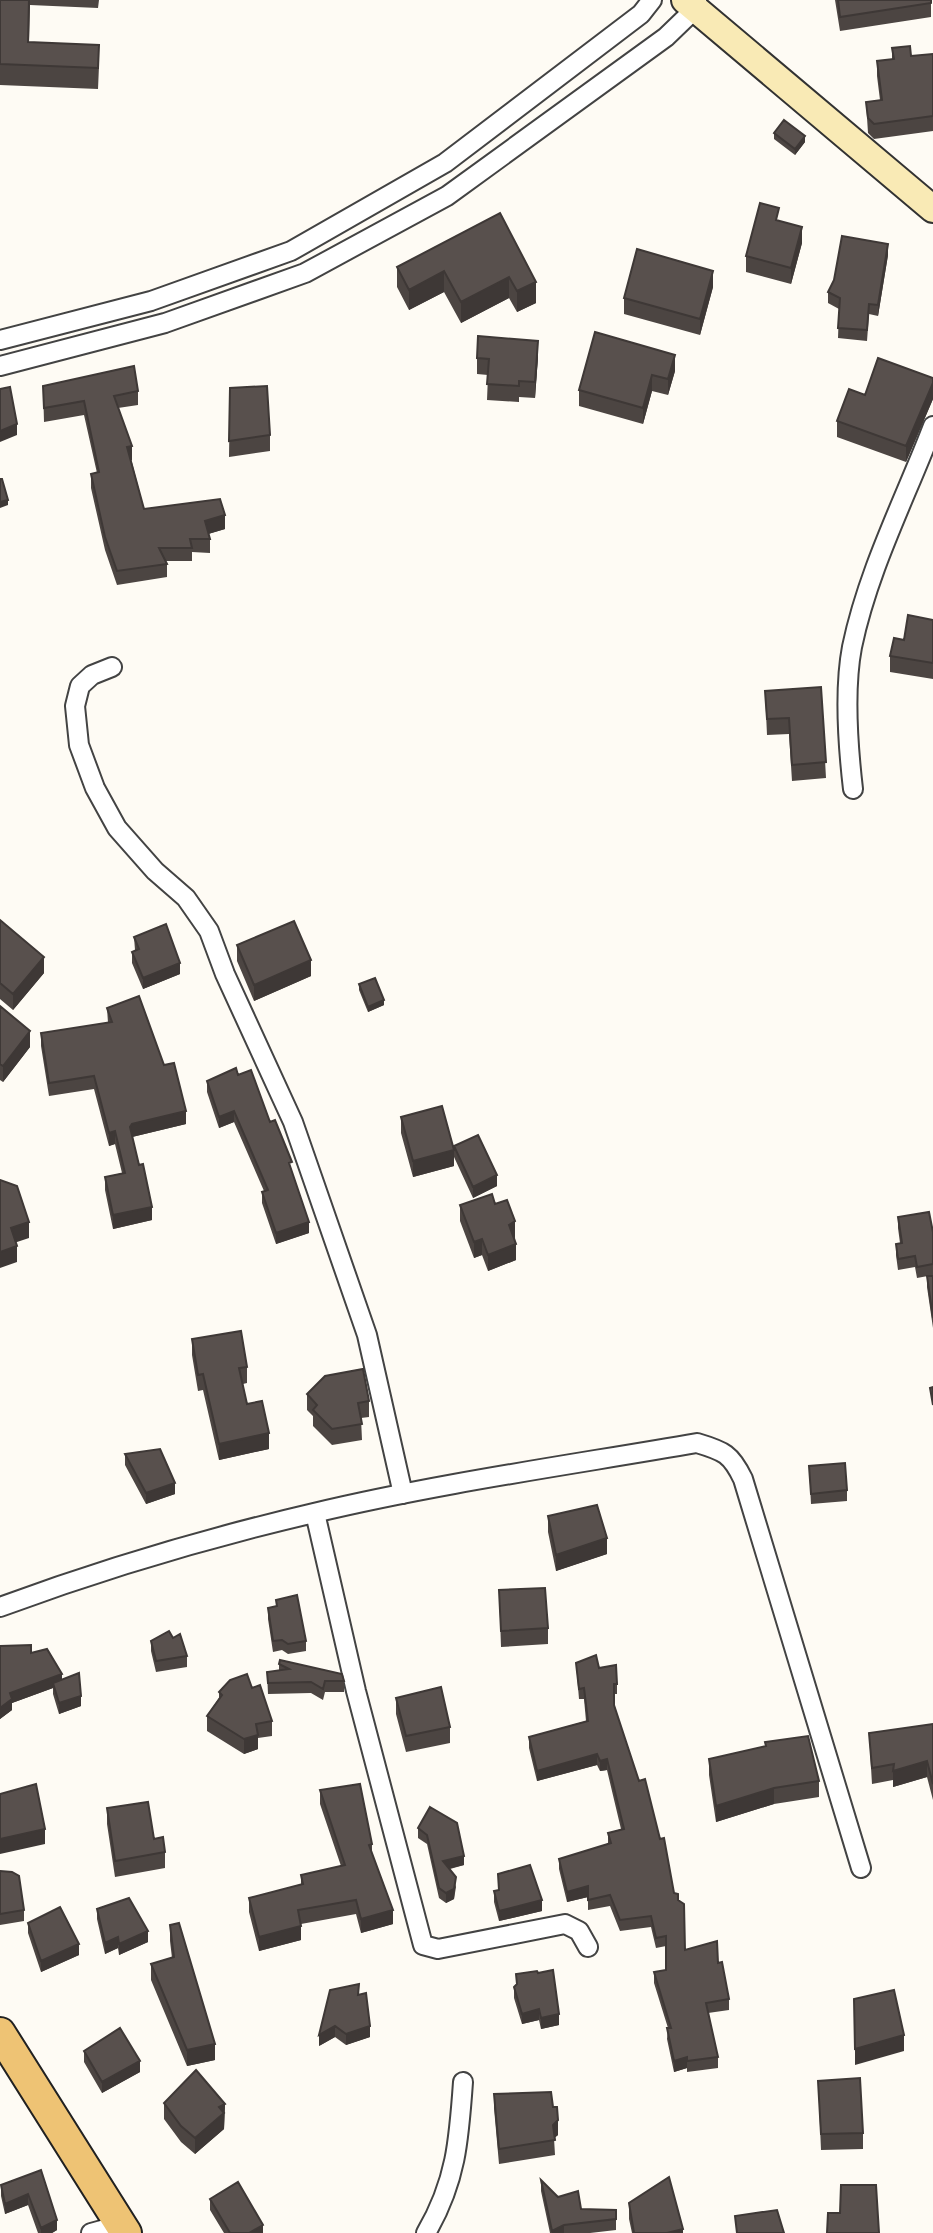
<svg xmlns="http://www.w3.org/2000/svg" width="933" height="2233" viewBox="0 0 933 2233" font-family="'Source Serif 4',serif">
	<rect width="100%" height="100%" fill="#fefbf4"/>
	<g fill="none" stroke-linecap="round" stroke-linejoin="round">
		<defs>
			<path id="street" d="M0,340L151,301L291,251L445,163L641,14L652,0
				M0,366L165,323L305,273L447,196L666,37L695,9L697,0
				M112,667L92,675L80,686L75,706L79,745L95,788L117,828L155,871L186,898L209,931L225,974L293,1122L367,1335L403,1494
				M853,789C848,746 844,689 852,647C868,570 905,499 933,426
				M315,1513L356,1691L423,1945L438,1949L565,1924L579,1931L588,1947
				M0,1607C103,1569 207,1538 314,1513C440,1483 570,1465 697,1443C724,1451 731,1454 743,1479L861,1868
				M91,2233L120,2225
				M426,2233C456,2182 459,2140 463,2082"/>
			<path id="secondary" d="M685,0L933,209"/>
			<path id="primary" d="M0,2033L126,2233"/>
		</defs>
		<use href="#street" stroke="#434343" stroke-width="22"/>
		<use href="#secondary" stroke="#323232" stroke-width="30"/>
		<use href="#primary" stroke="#212121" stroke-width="34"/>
		<use href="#street" stroke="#fff" stroke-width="18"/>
		<use href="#secondary" stroke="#f9eab5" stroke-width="26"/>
		<use href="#primary" stroke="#eec374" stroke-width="30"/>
	</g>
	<path fill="#4c4542" d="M0,0H99L98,8L30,5L29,42L99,66L98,89L0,85Z
		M835,0H931V17L840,31Z
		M892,48L911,56L933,54V131L874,139L868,133L866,102L880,100L877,76V61L892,59Z
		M774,133L805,142L795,155L774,139Z
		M500,213L536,303L517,312L509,298L461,323L444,292L409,310L397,287V267Z
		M779,221L802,243L791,284L746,272V256Z
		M888,255L878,316L869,314L867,341L838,338L839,309L828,303V292Z
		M713,287L700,335L624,314V298Z
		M538,357L535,398L519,397V402L487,400L488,375L477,374V358Z
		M675,371L668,395L652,391L643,424L579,406V390Z
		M933,383V399L906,462L837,437V421L865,395Z
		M43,386L138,391V405L118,408L144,509L225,529L208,534L210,539V553L192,552V561H165L167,564V577L117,585L105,550L91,488V474L97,473L84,415L44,422Z
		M230,388L270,435V451L229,457Z
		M933,620V679L890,672V656L904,640Z
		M821,687L826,778L792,781L789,734L767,735L765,691Z
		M0,920L44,973L13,1010L0,999Z
		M134,937L180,974L143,989L132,963V952L135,950Z
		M237,945L311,976L254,1001L237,961Z
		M359,984L384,1005L368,1012L359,990Z
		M0,1006L30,1047L3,1082L0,1080Z
		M107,1008L186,1124L132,1137L152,1220L113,1229L105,1190V1177L122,1173L115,1144L109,1146L94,1089L49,1096L41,1046V1033L108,1023Z
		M238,1075L270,1122L292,1173L309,1233L276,1244L262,1203V1192L264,1191L234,1122L219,1128L207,1092V1081Z
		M401,1117L454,1150V1146L497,1186L473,1198L454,1157V1166L413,1177L401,1133Z
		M495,1204L515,1237L516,1260L488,1271L482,1255L474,1258L460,1221V1205Z
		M898,1217L933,1232V1275L917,1278L915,1267L898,1270L896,1255V1244L900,1243L898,1228Z
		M927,1276H933V1328L927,1287Z
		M192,1339L247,1367V1383L243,1384L247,1404L269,1449L219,1460L203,1390L198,1391L192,1355Z
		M307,1394L369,1401V1417L361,1418L362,1440L332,1445L313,1426V1416L307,1410Z
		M125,1454L175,1494L146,1504L125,1465Z
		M809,1466L847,1490V1501L811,1504Z
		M548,1516L607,1554L556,1571L548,1532Z
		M499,1590L548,1628V1644L501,1647Z
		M276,1600L306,1641V1651L288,1654L282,1650L273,1652L268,1619V1608L276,1606Z
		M173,1638L187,1656V1667L156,1672L151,1651V1641Z
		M0,1646L31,1653L62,1680L81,1706L59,1714L53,1694V1688L12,1703V1710L0,1719Z
		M576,1663L599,1668L617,1684V1694H614V1705L674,1893L678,1901L685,1950L718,1963L729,1999V2010L708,2013L718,2057V2068L687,2072V2068L674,2072L667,2039L668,2028L654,1983V1972L666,1970V1946L656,1948L651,1927L620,1931L610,1906L588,1910V1897L567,1902L559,1869V1859L608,1844V1833L621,1829L607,1770L600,1771L597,1765L537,1781L529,1748V1737L586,1721L584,1699H579Z
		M279,1664L344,1681V1692H325L323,1700L311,1693L268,1694L267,1672L279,1671Z
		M252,1688L272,1721V1736L258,1738V1749L244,1754L207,1731V1716L219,1698V1692Z
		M396,1698L450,1727V1743L406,1752L396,1714Z
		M933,1724V1800L927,1777L893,1787V1780L872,1784L869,1733Z
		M765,1742L819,1781V1797L774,1804L716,1822L709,1775V1759L765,1747Z
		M320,1790L372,1844V1853L393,1924L361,1933L356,1914L301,1924V1940L259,1951L249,1912V1898L301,1885V1875L341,1866L320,1804Z
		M430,1807L464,1865L450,1869L456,1887L454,1899L446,1903L439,1898L427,1844L418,1838V1828Z
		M107,1808L165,1852V1868L115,1877L107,1824Z
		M0,1871L24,1910V1921L0,1925Z
		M498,1874L542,1911L499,1921L494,1902V1891L499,1890Z
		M97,1909L148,1942L119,1955L118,1948L105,1954L97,1919Z
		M28,1923L79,1955L41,1972L28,1933Z
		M170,1925L215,2060L187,2066L151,1980V1964L172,1958L170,1941Z
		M516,1974L559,2025L541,2029L539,2020L522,2024L514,1998V1987L516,1985Z
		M358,1995L370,2037L346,2045L335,2037L319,2046Z
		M84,2051L140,2072L102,2093L84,2062Z
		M818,2081L863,2133V2149L821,2150Z
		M494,2094L558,2135L554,2138L555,2155L499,2164L494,2108Z
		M164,2103L225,2104L224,2129L195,2154L181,2142L164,2119Z
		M41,2170L57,2230L52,2233H38L28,2205L5,2214L1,2196V2185Z
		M541,2180L558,2197L581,2209L616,2210V2230L590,2233H550L541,2191Z
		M210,2199L263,2233H224L210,2210Z
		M629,2203L683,2233H632L629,2219Z"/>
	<path fill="#3e3836" d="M805,136V142L795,155V149Z
		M802,227V243L791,284V268Z
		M888,244V255L878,316V305Z
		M444,271V292L409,310V290Z
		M713,271V287L700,335V319Z
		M509,277V298L461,323V302Z
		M536,282V303L517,312V291Z
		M538,341V357L535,398V382Z
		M675,355V371L668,395V379Z
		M652,375V391L643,424V408Z
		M933,383V399L906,462V446Z
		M17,424V435L0,442V431Z
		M132,446V460L127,461V447Z
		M8,500V505L0,508V502Z
		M225,515V529L205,535V521Z
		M44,957V973L13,1010V994Z
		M311,960V976L254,1001V985Z
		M180,963V974L143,989V978Z
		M384,1000V1005L368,1012V1007Z
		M30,1031V1047L3,1082V1066Z
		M186,1111V1124L132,1137L130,1127L132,1124Z
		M234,1111V1122L219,1128V1117Z
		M115,1131V1144L109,1146V1133Z
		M454,1150V1166L413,1177V1161Z
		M497,1175V1186L473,1198V1187Z
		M152,1207V1220L113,1229V1215Z
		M515,1221V1237L509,1241V1225Z
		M29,1222V1238L11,1244V1228Z
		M309,1222V1233L276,1244V1233Z
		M482,1239V1255L474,1258V1242Z
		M516,1244V1260L488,1271V1255Z
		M17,1246V1262L0,1268V1252Z
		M269,1433V1449L219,1460V1444Z
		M175,1483V1494L146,1504V1493Z
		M607,1538V1554L556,1571V1555Z
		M62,1674V1685L53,1683V1688L12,1703V1710L0,1719V1708L10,1693Z
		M81,1696V1706L59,1714V1703Z
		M258,1735V1749L244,1754V1739Z
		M597,1754V1765L537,1781V1771Z
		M607,1759V1770L600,1771V1761Z
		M927,1761V1777L893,1787V1771Z
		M774,1788V1804L716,1822V1806Z
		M45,1829V1844L0,1854V1839Z
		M464,1856V1865L443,1870V1861Z
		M456,1877L454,1899L446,1903V1893Z
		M588,1886V1897L567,1902V1892Z
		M542,1900V1911L499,1921V1911Z
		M393,1910V1924L361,1933V1919Z
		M301,1926V1940L259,1951V1937Z
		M148,1931V1942L119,1955V1944Z
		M118,1937V1948L105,1954V1943Z
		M79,1944V1955L41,1972V1961Z
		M539,2009V2020L522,2024V2014Z
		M559,2014V2025L541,2029V2018Z
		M335,2026V2037L319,2046V2035Z
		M370,2026V2037L346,2045V2034Z
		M904,2035V2051L855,2065V2049Z
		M215,2044V2060L187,2066V2050Z
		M687,2057V2068L674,2072V2061Z
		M140,2061V2072L102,2093V2082Z
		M225,2104L224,2129L195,2154V2138L219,2107Z
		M558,2120V2135L553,2139V2125Z
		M28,2194V2205L5,2214V2204Z
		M57,2220V2230L52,2233H41V2228Z
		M263,2225V2233H249Z
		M564,2225V2233H552V2231Z
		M683,2229V2233H667Z"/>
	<path fill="#58504d" stroke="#3e3836" stroke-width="2" d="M0,0H29L28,42L99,45L98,68L0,64Z
		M838,0H931V3L840,17Z
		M910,46L911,56L933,54V116L874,124L868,118L866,102L882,100L877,61L894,59L892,48Z
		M784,120L805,136L795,149L774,133Z
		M760,203L779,208L776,220L802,227L791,268L746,256Z
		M500,213L536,282L517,291L509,277L461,302L444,271L409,290L397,267Z
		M842,236L888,244L878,305L869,304L867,330L838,328L840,298L828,292L834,280Z
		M637,249L713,271L700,319L624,298Z
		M595,332L675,355L668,379L652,375L643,408L579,390Z
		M478,336L538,341L535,382L519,381V386L487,384L489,359L477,358Z
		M878,358L933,378V383L906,446L837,421L849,389L865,395Z
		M134,366L138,391L114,396L132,446L127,447L144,509L220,499L225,515L205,521L210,539H190L192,548H159L167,564L117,571L105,537L91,474L99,472L84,401L44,408L43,386Z
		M267,386L270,435L229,441L230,388Z
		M10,387L17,424L0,431V389Z
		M0,479H2L8,500L0,502Z
		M908,615L933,620V663L890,656L894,638L904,640Z
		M821,687L826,762L792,765L789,718L767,719L765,691Z
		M0,920L44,957L13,994L0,983Z
		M294,921L311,960L254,985L237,945Z
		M166,924L180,963L143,978L132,952L139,949L134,937Z
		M375,978L384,1000L368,1007L359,984Z
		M139,996L164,1065L174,1063L186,1111L132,1124L130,1127L139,1165L143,1164L152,1207L113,1215L105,1177L125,1173L115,1131L109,1133L94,1076L49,1083L41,1033L112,1022L107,1008Z
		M0,1006L30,1031L3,1066L0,1064Z
		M236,1068L238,1075L251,1070L270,1122L275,1120L292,1162L289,1163L309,1222L276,1233L262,1192L268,1190L234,1111L219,1117L207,1081Z
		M442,1106L454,1150L413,1161L401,1117Z
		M478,1135L497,1175L473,1187L454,1146Z
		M0,1180L17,1186L29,1222L11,1228L17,1246L0,1252Z
		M492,1194L495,1204L507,1200L515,1221L509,1225L516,1244L488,1255L482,1239L474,1242L460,1205Z
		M929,1212L933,1232V1264L917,1267L915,1256L898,1259L896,1244L902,1243L898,1217Z
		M927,1276H933V1318Z
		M241,1331L247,1367L239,1368L247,1404L262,1401L269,1433L219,1444L203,1374L198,1375L192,1339Z
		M363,1369L369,1401L358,1403L362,1424L332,1429L313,1410L317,1405L307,1394L325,1376Z
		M933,1387V1405L930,1388Z
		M160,1449L175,1483L146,1493L125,1454Z
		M845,1463L847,1490L811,1494L809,1466Z
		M597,1505L607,1538L556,1555L548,1516Z
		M545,1588L548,1628L501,1631L499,1590Z
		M297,1595L306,1641L288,1644L282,1640L273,1641L268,1608L277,1606L276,1600Z
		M169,1631L173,1638L180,1634L187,1656L156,1661L151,1641Z
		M31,1645V1653L47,1649L62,1674L10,1693L12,1699L0,1708V1646Z
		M596,1655L599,1668L616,1665L617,1684H614V1705L639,1781L645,1779L660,1839L664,1838L674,1893L678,1894V1900L684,1904L685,1950L717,1941L718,1963L722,1962L729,1999L706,2003L718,2057L687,2061V2057L674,2061L667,2028H671L654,1972L666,1970V1936L656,1938L651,1916L620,1920L610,1895L588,1900V1886L567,1892L559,1859L611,1843L608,1833L624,1829L607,1759L600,1761L597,1754L537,1771L529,1737L588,1721L584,1688L579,1689L576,1663Z
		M280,1660L342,1674L344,1681H325L323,1689L311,1682L268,1683L267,1672L289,1669L279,1664Z
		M79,1673L81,1696L59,1703L53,1683Z
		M247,1674L252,1688L260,1685L272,1721L256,1724L258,1735L244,1739L207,1716L222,1695L219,1692L230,1680Z
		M441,1687L450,1727L406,1736L396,1698Z
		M933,1724V1784L927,1761L893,1771L894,1764L872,1768L869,1733Z
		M808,1736L819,1781L774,1788L716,1806L709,1759L766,1746L765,1742Z
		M36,1784L45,1829L0,1839V1794Z
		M360,1784L372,1844L369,1845L393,1910L361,1919L356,1900L298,1910L301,1926L259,1937L249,1898L303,1884L301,1875L345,1865L320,1790Z
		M148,1802L154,1839L163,1837L165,1852L115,1861L107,1808Z
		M430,1807L457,1823L464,1856L443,1861L456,1877L454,1889L446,1893L439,1888L427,1835L418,1828Z
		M530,1865L542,1900L499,1911L494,1891L499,1890L498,1874Z
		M0,1871L12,1872L19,1876L24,1910L0,1914Z
		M129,1898L148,1931L119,1944L118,1937L105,1943L97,1909Z
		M60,1907L79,1944L41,1961L28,1923Z
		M179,1923L215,2044L187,2050L151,1964L174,1957L170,1925Z
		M553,1970L559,2014L541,2018L539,2009L522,2014L514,1987L517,1984L516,1974L537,1971L538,1973Z
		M359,1984L358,1995L366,1993L370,2026L346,2034L335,2026L319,2035L330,1990Z
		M894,1990L904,2035L855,2049L854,1999Z
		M120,2028L140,2061L102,2082L84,2051Z
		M196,2070L225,2104L219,2107L224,2113L195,2138L181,2126L164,2103Z
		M860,2078L863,2133L821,2134L818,2081Z
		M551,2092L553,2107H557L558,2120L553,2125L555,2140L499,2149L494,2094Z
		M41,2170L57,2220L41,2228L28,2194L5,2204L1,2185Z
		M669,2177L683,2229L667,2233H634L629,2203Z
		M541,2180L558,2197L578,2191L581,2209L616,2210V2219L564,2225L552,2231Z
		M238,2182L263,2225L249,2233H230L210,2199Z
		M841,2185H876L879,2233H827L828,2213H840Z
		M777,2210L784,2233H737L735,2216Z"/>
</svg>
